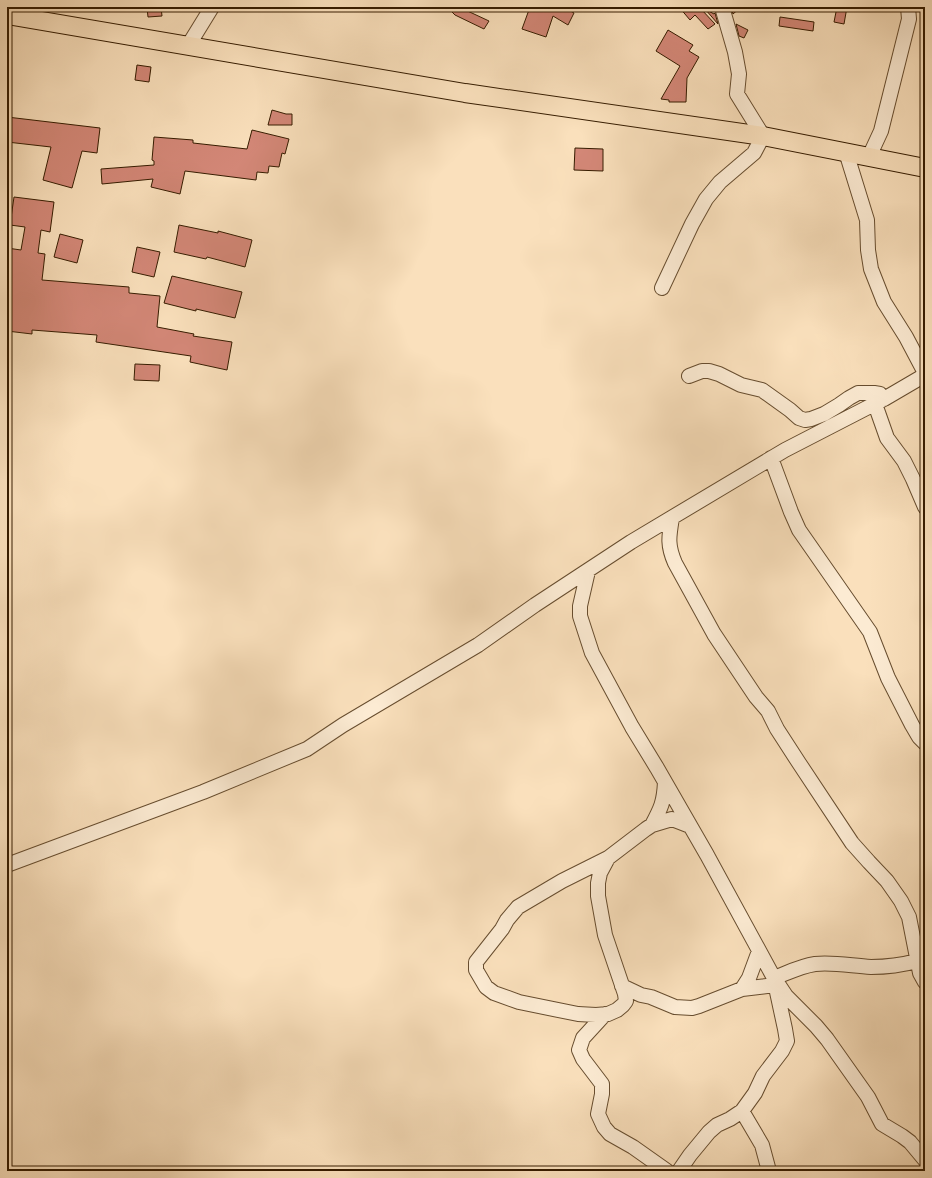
<svg xmlns="http://www.w3.org/2000/svg" width="932" height="1178" viewBox="0 0 932 1178" font-family="'Sorts Mill Goudy',serif">
	<rect width="100%" height="100%" fill="#fae0bc"/>
	<filter id="stains"><feTurbulence type="fractalNoise" baseFrequency=".005" numOctaves="4"/><feColorMatrix values="0 0 0 0 .2 0 0 0 0 .09 0 0 0 0 .02 0 0 0 .5 -.17"/></filter>
	<radialGradient id="worn" r=".72"><stop offset=".6" stop-color="#630" stop-opacity="0"/><stop offset="1" stop-color="#630" stop-opacity=".3"/></radialGradient>
	<path fill="#d38777" stroke="#361c00" d="M161,7L162,16L148,17L147,8Z
		M447,7H459L489,21L484,29L455,15Z
		M530,7H563L574,13L568,25L553,16L546,37L522,29Z
		M679,7H704L701,9L715,24L708,29L695,15L690,20Z
		M731,7H741L733,14Z
		M837,7H847L844,24L834,22Z
		M705,9L714,14L715,13L718,24Z
		M780,17L814,22L813,31L779,26Z
		M736,24L748,30L744,38L739,36Z
		M668,30L693,45L689,51L699,57L687,78L686,102H669V100L661,99L680,66L656,51Z
		M137,65L151,67L149,82L135,80Z
		M272,110L286,114H292V125H268Z
		M7,117L100,128L97,153L82,151L72,188L43,180L51,147L7,142Z
		M252,130L289,139L285,154L282,153L279,167L269,166L268,173L257,172L256,180L185,171L180,194L151,187L153,179L102,184L101,169L154,165V161L152,160L154,137L193,140V143L247,149Z
		M575,148L603,149V171L574,170Z
		M14,197L54,202L50,232L41,230L38,253L45,254L42,280L129,287V293L160,296L157,327L194,334L193,336L232,342L227,370L190,362L191,356L96,342L97,335L32,330V334L7,331V248L21,250L25,227L10,225Z
		M179,225L218,233V231L252,240L245,267L207,257L206,259L174,252Z
		M60,234L83,240L77,263L54,257Z
		M137,247L160,252L154,277L132,272Z
		M172,276L242,292L235,318L196,309V311L164,303Z
		M135,364L160,365L159,381L134,380Z"/>
	<g fill="none" stroke-linecap="round" stroke-linejoin="round">
		<defs>
			<path id="minor" d="M188,46L212,7
				M846,152L867,220L868,250L871,269L884,302L906,337L925,373
				M869,157L881,131L909,19L908,7
				M662,288L692,224L706,199L720,182L754,153L763,136L737,94L739,74L735,52L722,7
				M689,376L702,371H709L719,374L741,385L762,390L790,410L799,418L805,420L811,419L824,414L839,405L849,398L858,393H874L880,394L884,399
				M875,404L887,438L904,461L913,479L925,507
				M771,458L791,512L799,530L870,632L888,678L912,725L919,737L925,743
				M672,518C669,536 667,545 675,563L714,634L756,697L768,711L777,729L799,763L852,843L869,862L887,881L901,901L909,917L920,973L925,982
				M588,571L580,606V616L592,653L632,727L657,768L707,855L774,978L785,1029L787,1041L782,1051L763,1076L755,1093L742,1111L730,1119L717,1125L709,1132L690,1155L679,1171
				M652,825C661,808 664,802 665,782
				M608,858L562,881L518,907L507,920L502,929L476,962V970L486,987L494,993L519,1002L578,1014L596,1015L608,1014L617,1010L623,1005L626,1001L625,994L605,935L598,896V883L600,873L608,858L646,829L652,825L672,819L690,826
				M7,865L203,792L307,749L343,725L478,645L535,605L631,542L785,450L884,399L925,375
				M917,961C902,965 887,967 871,967C852,966 834,962 815,964C801,966 787,973 774,978L786,996L816,1026L827,1039L868,1097L882,1124L902,1136L910,1142L925,1160
				M622,986L641,995L651,997L675,1007L692,1008L699,1006L742,989L775,985
				M742,989L749,978L759,951
				M605,1014L583,1038L579,1050L583,1059L602,1084V1094L598,1114L604,1127L610,1134L633,1147L667,1171
				M742,1111L762,1145L769,1171"/>
			<path id="major" d="M7,15L465,93L763,136L925,168"/>
		</defs>
		<use href="#minor" stroke="#674d2f" stroke-width="16"/>
		<use href="#major" stroke="#361c00" stroke-width="20"/>
		<use href="#minor" stroke="#fcebd3" stroke-width="14"/>
		<use href="#major" stroke="#fae0bc" stroke-width="18"/>
	</g>
	<rect width="932" height="1178" fill="none" stroke="#fae0bc" stroke-width="24"/>
	<rect x="8" y="8" width="916" height="1162" fill="none" stroke="#361c00" stroke-width="2"/>
	<rect x="12" y="12" width="908" height="1154" fill="none" stroke="#361c00"/>
	<rect width="100%" height="100%" filter="url(#stains)"/>
	<rect width="100%" height="100%" fill="url(#worn)"/>
</svg>
